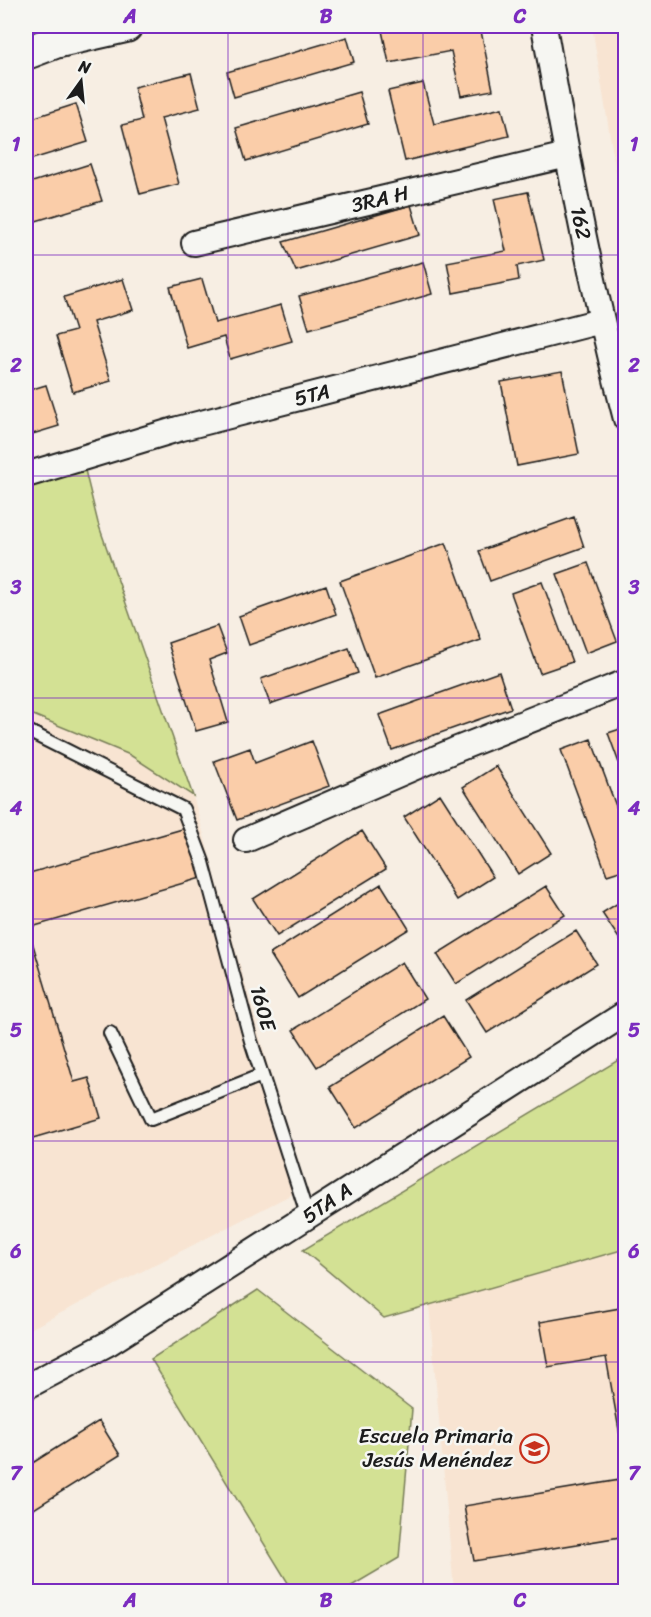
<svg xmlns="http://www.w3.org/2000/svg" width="651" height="1617" viewBox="0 0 651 1617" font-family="Sriracha,sans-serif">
	<rect width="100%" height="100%" fill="#f7eee3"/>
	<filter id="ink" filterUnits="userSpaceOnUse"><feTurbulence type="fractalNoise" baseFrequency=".0167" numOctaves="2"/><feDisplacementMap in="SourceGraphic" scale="12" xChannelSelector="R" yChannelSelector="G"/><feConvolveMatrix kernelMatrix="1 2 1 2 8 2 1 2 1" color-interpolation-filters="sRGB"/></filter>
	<g filter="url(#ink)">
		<path fill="#f8e4d2" d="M592,26H625V228Z
			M26,712L130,755L193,796L302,1189L26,1331Z
			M625,1249V1591H454L429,1305Z"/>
		<path fill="#d3e194" stroke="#787e58" stroke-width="1.5" d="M81,454L98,523L193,796L130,755L26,712V474Z
			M625,1056V1249L384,1318L303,1250Z
			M258,1290L412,1409L399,1558L343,1591H293L151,1359Z"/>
		<path fill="#facda9" stroke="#1c1c1c" stroke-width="1.5" d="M381,26H445L446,31L480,26L493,90L461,96L451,51L389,63Z
			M347,37L354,62L234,97L227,72Z
			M191,73L200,108L161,118L179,184L140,194L122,125L142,120L134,87Z
			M423,83L434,124L502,108L509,136L405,161L388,91Z
			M359,92L368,124L246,161L236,128Z
			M76,104L88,142L26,161V120Z
			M90,164L102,201L26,224V184Z
			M528,192L544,260L517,266L519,280L453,293L447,262L506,251L494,199Z
			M411,205L420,235L296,271L283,242Z
			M423,262L432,294L309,329L299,296Z
			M123,279L133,310L93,322L111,381L73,392L56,336L75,331L64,297Z
			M202,279L215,323L281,305L292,341L230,359L224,337L187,348L170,287Z
			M562,371L579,454L517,466L501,382Z
			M46,385L59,426L26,436V391Z
			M574,517L584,547L490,581L479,551Z
			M446,543L481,640L375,678L340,581Z
			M588,563L617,641L586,653L557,574Z
			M542,582L572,662L540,673L511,593Z
			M326,585L336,614L249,645L239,616Z
			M217,626L227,653L209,660L228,722L196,731L168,643Z
			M349,648L358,673L270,704L261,679Z
			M499,672L511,708L392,750L379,715Z
			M626,727V782L608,733Z
			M591,739L626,833V869L607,875L561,750Z
			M312,741L329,786L237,820L214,761L250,748L255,763Z
			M496,766L551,853L518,874L463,787Z
			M440,794L493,877L457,900L404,817Z
			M186,828L201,878L28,928L74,1082L89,1078L101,1118L26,1140V874Z
			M362,831L386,869L277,936L253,899Z
			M381,884L409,929L298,998L270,954Z
			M546,886L565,915L456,984L437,954Z
			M626,898V949L602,913Z
			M576,931L597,964L487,1033L466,1000Z
			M402,962L425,999L317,1067L293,1030Z
			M443,1016L469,1057L356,1128L330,1087Z
			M626,1307V1469L606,1357L548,1367L540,1322Z
			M99,1421L120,1455L26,1514V1467Z
			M626,1479V1536L474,1561L464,1506Z"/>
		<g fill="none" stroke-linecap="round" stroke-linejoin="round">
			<defs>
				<path id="service" d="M26,730L183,809L203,862L251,1041L308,1217
					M110,1033L151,1119L262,1075"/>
				<path id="minor" d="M544,26C567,158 592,289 626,419
					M194,243L567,155
					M26,475L178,429L601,321
					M246,840L455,750L626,682
					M26,1387L109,1343L626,1013"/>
				<path id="tertiary" d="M26,53L55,42L126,26"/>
			</defs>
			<use href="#service" stroke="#1c1c1c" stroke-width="16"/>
			<use href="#minor" stroke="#1c1c1c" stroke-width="28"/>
			<use href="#tertiary" stroke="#1c1c1c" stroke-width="36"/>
			<use href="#service" stroke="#f6f6f2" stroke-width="12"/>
			<use href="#minor" stroke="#f6f6f2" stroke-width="24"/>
			<use href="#tertiary" stroke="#f6f6f2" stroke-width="32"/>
		</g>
	</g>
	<path fill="none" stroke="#7b2cbf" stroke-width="1.5" stroke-opacity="0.55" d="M228,26V1592M423,26V1592M26,255H626M26,476H626M26,698H626M26,919H626M26,1141H626M26,1362H626"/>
	<defs>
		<symbol id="school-ring" viewBox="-11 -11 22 22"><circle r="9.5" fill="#f6f6f2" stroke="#c8321e" stroke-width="1.5"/><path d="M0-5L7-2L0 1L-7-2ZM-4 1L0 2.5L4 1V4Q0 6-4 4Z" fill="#c8321e"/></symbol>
	</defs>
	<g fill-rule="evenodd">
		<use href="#school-ring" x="518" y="1432" width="33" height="33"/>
	</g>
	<g text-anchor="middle" stroke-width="5" stroke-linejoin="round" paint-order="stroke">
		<g font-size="21" fill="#1c1c1c" stroke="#f6f6f2">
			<text transform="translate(380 199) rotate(-13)" y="7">3RA H</text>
			<text transform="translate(581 223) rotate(78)" y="7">162</text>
			<text transform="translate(312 395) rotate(-14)" y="7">5TA</text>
			<text transform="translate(263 1008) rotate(75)" y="7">160E</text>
			<text transform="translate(327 1203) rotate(-34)" y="7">5TA A</text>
		</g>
		<g font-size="21" fill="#1c1c1c" stroke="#f6f6f2" text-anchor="end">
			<text x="513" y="1443">Escuela Primaria<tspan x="513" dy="24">Jesús Menéndez</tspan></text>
		</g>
	</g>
	<rect width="651" height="1617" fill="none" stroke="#f6f6f2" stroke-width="66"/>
	<g transform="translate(81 81) rotate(15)" stroke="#f6f6f2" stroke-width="4.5" paint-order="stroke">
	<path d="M0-4.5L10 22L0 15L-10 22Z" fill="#1c1c1c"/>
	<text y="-9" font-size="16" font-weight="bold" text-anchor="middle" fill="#1c1c1c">N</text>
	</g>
	<rect x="33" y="33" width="585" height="1551" fill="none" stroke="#7b2cbf" stroke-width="2"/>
	<g font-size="20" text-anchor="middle" font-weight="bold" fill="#7b2cbf">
		<text x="130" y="23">A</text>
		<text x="326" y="23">B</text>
		<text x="520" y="23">C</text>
		<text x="16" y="151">1</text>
		<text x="634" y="151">1</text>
		<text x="16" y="372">2</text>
		<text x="634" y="372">2</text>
		<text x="16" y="594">3</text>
		<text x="634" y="594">3</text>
		<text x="16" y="815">4</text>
		<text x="634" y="815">4</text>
		<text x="16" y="1037">5</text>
		<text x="634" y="1037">5</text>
		<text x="16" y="1258">6</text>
		<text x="634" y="1258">6</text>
		<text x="16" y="1480">7</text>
		<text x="634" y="1480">7</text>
		<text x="130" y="1607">A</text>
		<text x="326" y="1607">B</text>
		<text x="520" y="1607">C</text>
	</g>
</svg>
